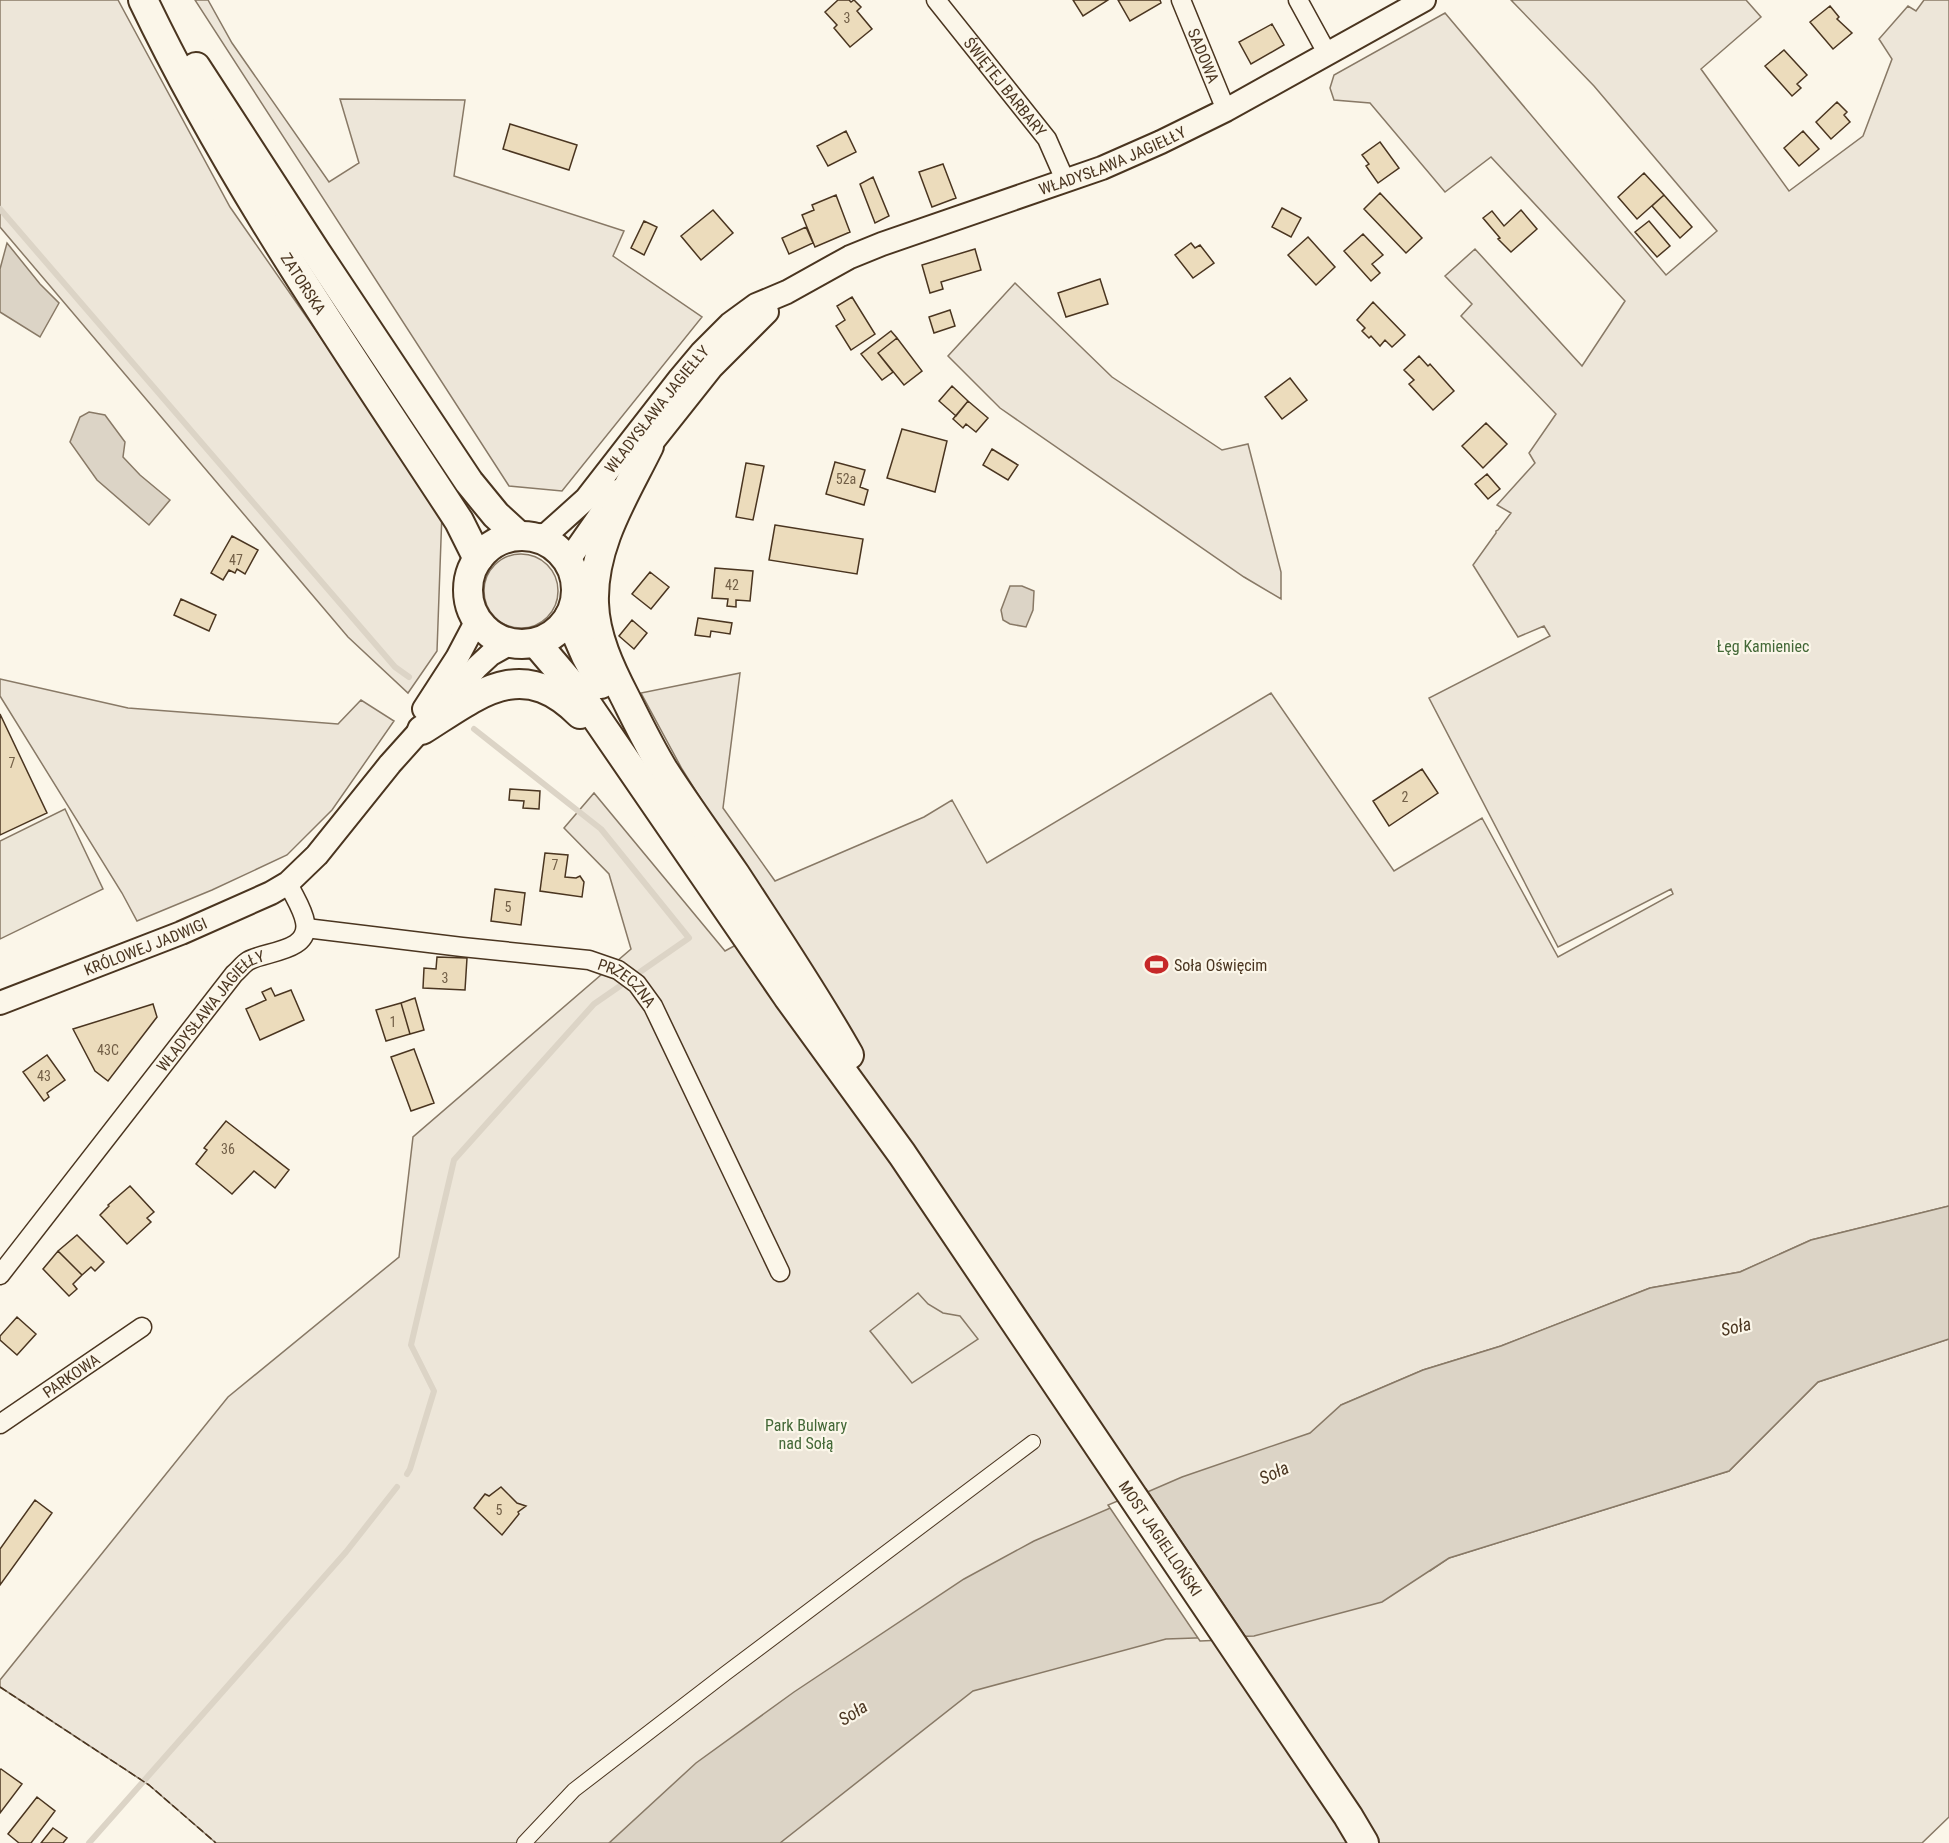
<svg xmlns="http://www.w3.org/2000/svg" width="1949" height="1843" viewBox="0 0 1949 1843" font-family="'Roboto Condensed',sans-serif">
	<rect width="100%" height="100%" fill="#fbf6e9"/>
	<path fill="#ede6d9" stroke="#887966" stroke-width="1.5" d="M0,0H118L230,207L442,512L437,651L408,693L348,637L0,227Z
		M195,0H208L232,43L329,182L359,163L340,99L465,100L454,176L624,231L613,256L702,317L562,491L509,486Z
		M1511,0H1746L1761,17L1701,69L1789,191L1863,136L1892,59L1879,39L1908,6L1916,11L1924,0H1949V1206L1811,1240L1740,1272L1650,1288L1501,1346L1423,1370L1341,1405L1430,1571L1449,1558L1729,1471L1818,1382L1949,1339V1817L1922,1843H216L149,1785L0,1687V1680L228,1397L399,1257L413,1137L631,949L609,874L564,828L594,793L725,951L778,922L682,769L641,693L740,673L723,808L775,881L924,817L952,800L987,863L1271,693L1394,871L1482,818L1558,957L1673,894L1671,889L1558,947L1429,698L1550,636L1544,626L1518,637L1473,565L1496,533V531L1498,530L1511,513L1497,505L1535,463L1529,453L1556,414L1461,316L1472,304L1445,276L1475,249L1582,366L1625,301L1491,157L1445,192L1370,103L1334,100L1330,88L1334,75L1445,13L1666,275L1717,231L1594,86Z
		M1015,283L1112,377L1222,450L1248,444L1281,572V599L1244,577L1000,408L948,356Z
		M484 591a37 37 0 1 1 74 0a37 37 0 1 1-74 0Z
		M0,679L128,708L338,724L361,700L394,721L332,810L287,855L212,890L137,921L122,893L0,696Z"/>
	<path fill="#ede7d9" stroke="#887966" stroke-width="1.5" d="M65,809L103,889L0,939V841Z
		M918,1293L928,1304L943,1313L960,1316L978,1339L912,1383L870,1331Z"/>
	<path fill="#dcd4c6" stroke="#887966" stroke-width="1.5" d="M7,243L40,284L59,303L40,337L0,312V269Z
		M89,412L105,415L125,442L123,457L140,475L170,500L149,525L97,480L70,442L80,417Z
		M1010,586H1022L1034,591L1033,610L1026,627L1010,624L1003,620L1001,610Z
		M1949,1206V1339L1818,1382L1729,1471L1449,1558L1382,1602L1254,1636L1166,1639L973,1691L780,1843H609L696,1763L794,1692L964,1579L1034,1541L1182,1477L1310,1433L1341,1405L1423,1370L1501,1346L1650,1288L1740,1272L1811,1240Z"/>
	<path fill="#fbf6e9" stroke="#887966" stroke-width="1.5" d="M1146,1489L1247,1639L1200,1641L1108,1505Z"/>
	<g fill="none" stroke-linecap="round" stroke-linejoin="round">
		<path stroke="#dcd4c6" stroke-width="6" d="M0,209L395,667L409,677
			M474,729L601,829L689,938L640,972
			M407,1474L410,1469L434,1391L411,1345L454,1160L594,1004L620,986
			M89,1843L346,1552L397,1487"/>
	</g>
	<path fill="#ecdcbc" stroke="#4a3520" stroke-width="1.5" d="M838,0H849L851,2L854,0L861,7L857,11L872,29L850,47L834,28L837,25L825,12Z
		M1073,0H1108L1083,16Z
		M1118,0H1160L1161,3L1130,21Z
		M1830,6L1839,17L1837,19L1852,33L1833,49L1810,22Z
		M1272,24L1284,45L1251,64L1239,42Z
		M1784,50L1807,75L1797,84L1801,88L1792,96L1765,66Z
		M1837,102L1847,112L1844,115L1850,122L1831,139L1816,122Z
		M510,124L577,145L569,170L503,149Z
		M846,131L856,152L828,166L817,146Z
		M1803,131L1819,149L1799,166L1784,148Z
		M1380,142L1399,168L1378,183L1366,166L1369,164L1362,155Z
		M943,164L956,198L932,207L919,172Z
		M1644,173L1664,195L1637,219L1618,197Z
		M873,177L889,216L875,223L860,184Z
		M1380,193L1422,238L1406,253L1364,209Z
		M836,195L850,232L815,247L802,215L814,210L812,205Z
		M1664,195L1692,227L1680,238L1652,206Z
		M1282,208L1301,218L1291,237L1272,227Z
		M713,210L733,233L701,260L681,236Z
		M1521,210L1537,229L1511,252L1498,239L1500,238L1483,218L1492,211L1504,226Z
		M644,221L657,227L644,255L631,248Z
		M1649,221L1670,246L1657,257L1635,232Z
		M806,227L813,243L789,254L782,238Z
		M1363,234L1383,255L1372,264L1380,273L1371,281L1344,251Z
		M1308,237L1335,267L1316,285L1288,255Z
		M1191,243L1195,248L1200,245L1214,263L1193,278L1175,255Z
		M975,249L981,270L941,282L943,289L930,293L922,265Z
		M1100,279L1108,304L1066,317L1058,293Z
		M852,297L875,334L851,350L836,326L845,320L837,306Z
		M1373,302L1405,335L1392,347L1385,340L1380,346L1371,336L1369,338L1362,331L1365,328L1357,320Z
		M950,310L955,326L934,333L929,317Z
		M891,331L897,338L878,353L893,372L882,380L861,354Z
		M897,338L922,371L904,385L878,353Z
		M1419,356L1428,366L1430,364L1454,391L1433,410L1409,384L1414,380L1404,370Z
		M1290,378L1307,400L1282,419L1265,397Z
		M952,386L968,401L956,416L939,401Z
		M968,401L988,418L976,432L966,424L963,428L953,419Z
		M1486,423L1507,444L1483,468L1462,446Z
		M902,429L947,441L935,492L887,478Z
		M992,449L1018,465L1008,480L983,465Z
		M835,462L865,470L860,487L868,490L864,505L826,494Z
		M746,463L764,466L753,520L736,517Z
		M1487,474L1500,489L1488,499L1475,484Z
		M775,525L863,539L857,574L769,560Z
		M232,536L258,550L245,574L237,569L235,573L229,570L223,580L211,573Z
		M715,568L753,571L750,601L736,600V607L727,606L728,599L712,598Z
		M650,572L669,587L651,609L632,594Z
		M181,599L216,615L209,631L174,615Z
		M698,618L732,623L730,634L711,631L710,637L695,635Z
		M632,620L647,633L634,649L619,636Z
		M0,714L47,813L0,835Z
		M1422,769L1438,793L1389,826L1373,801Z
		M510,789L540,791L539,809L523,808L524,801L509,800Z
		M545,853L568,855L565,877L576,878L580,876L584,882L582,897L540,891Z
		M495,889L525,893L521,925L491,921Z
		M437,957L467,958L465,990L423,988L424,968L436,969Z
		M271,988L275,996L291,990L304,1020L260,1040L246,1009L266,1000L262,992Z
		M415,998L424,1030L410,1034L401,1003Z
		M401,1003L410,1034L386,1041L376,1010Z
		M153,1004L157,1017L108,1081L95,1071L73,1029Z
		M414,1049L434,1103L411,1111L391,1057Z
		M47,1055L65,1080L47,1093L49,1097L44,1101L23,1072Z
		M226,1121L289,1170L275,1188L254,1171L232,1194L196,1164L207,1150L204,1148Z
		M130,1186L154,1212L147,1218L151,1222L127,1244L100,1215L109,1206L108,1205Z
		M77,1235L104,1262L95,1271L91,1267L82,1275L58,1251Z
		M58,1251L82,1275L73,1284L77,1289L69,1296L43,1269Z
		M17,1317L36,1334L17,1355L0,1340V1336Z
		M501,1487L517,1503L526,1506L518,1512L519,1514L502,1535L474,1508L485,1494L489,1496Z
		M35,1500L52,1513L0,1585V1549Z
		M1,1769L22,1784L0,1813V1770Z
		M37,1797L55,1811L31,1843H19L8,1834Z
		M53,1828L67,1838L63,1843H41Z"/>
	<g fill="none" stroke-linecap="round" stroke-linejoin="round">
		<defs>
			<path id="pedestrian" d="M524,1843L574,1790L726,1673L1033,1442"/>
			<g id="minor">
				<path id="s1" d="M936,0L1047,139L1065,180"/>
				<path id="s2" d="M1181,0L1226,110"/>
				<path d="M1298,0L1327,53"/>
				<path id="s3" d="M306,928L462,947L589,960L618,970L637,984L653,1006L780,1272"/>
				<path id="s4" d="M0,1275L234,974C239,970 243,964 248,961C265,951 311,952 305,922C303,909 293,895 288,883"/>
				<path id="s5" d="M0,1424L142,1327"/>
			</g>
			<g id="tertiary">
				<path d="M639,459L712,367L767,312"/>
				<path id="s6" d="M534,537L547,534L586,499L680,378L701,353L730,324L756,305L787,292L850,257L882,244L1102,168L1161,142L1226,110L1424,0"/>
				<path d="M568,561L617,491"/>
				<path d="M424,709L457,658L477,620"/>
				<path id="s7" d="M0,1003L181,933L271,893L288,883L317,855L390,764L477,667L491,654L511,643"/>
			</g>
			<g id="primary">
				<path id="s8" d="M143,0C231,184 348,351 459,521L478,559"/>
				<path d="M196,67L316,252L469,482L496,515L519,536"/>
				<path d="M649,446C625,495 592,545 594,603C595,636 610,668 625,697C637,721 649,746 663,769C686,805 711,839 735,874C774,934 814,993 849,1055"/>
				<circle cx="522" cy="590" r="54"/>
				<path d="M569,617L586,656L601,684"/>
				<path id="s9" d="M536,643L582,697L788,997L902,1154L1348,1816L1364,1843"/>
				<path d="M422,730C478,695 521,655 580,714"/>
			</g>
		</defs>
		<use href="#pedestrian" stroke="#4a3520" stroke-width="16"/>
		<use href="#minor" stroke="#4a3520" stroke-width="21"/>
		<use href="#tertiary" stroke="#4a3520" stroke-width="26"/>
		<use href="#primary" stroke="#4a3520" stroke-width="32"/>
		<use href="#pedestrian" stroke="#fbf6e9" stroke-width="14"/>
		<use href="#minor" stroke="#fbf6e9" stroke-width="18"/>
		<use href="#tertiary" stroke="#fbf6e9" stroke-width="22"/>
		<use href="#primary" stroke="#fbf6e9" stroke-width="28"/>
		<path stroke="#4a3520" stroke-width="1.5" stroke-dasharray="8 3" stroke-linecap="butt" d="M0,1687L149,1785L216,1843"/>
	</g>
	<defs>
		<symbol id="stadium-bare" viewBox="-9 -9 18 18"><path d="M0-5a6.5 5 0 1 0 0 10a6.5 5 0 1 0 0-10ZM-3.5-1.8h7v3.6h-7Z" fill="#c62828" stroke="#fbf6e9" stroke-width="2.5" paint-order="stroke"/></symbol>
	</defs>
	<g fill-rule="evenodd">
		<use href="#stadium-bare" x="1140" y="948" width="33" height="33"/>
	</g>
	<g text-anchor="middle" stroke-width="4.5" stroke-linejoin="round" paint-order="stroke">
		<g font-size="14" fill="#725f47">
			<text x="847" y="23">3</text>
			<text x="846" y="484">52a</text>
			<text x="236" y="565">47</text>
			<text x="732" y="590">42</text>
			<text x="12" y="768">7</text>
			<text x="1405" y="802">2</text>
			<text x="555" y="870">7</text>
			<text x="508" y="912">5</text>
			<text x="445" y="983">3</text>
			<text x="393" y="1027">1</text>
			<text x="108" y="1055">43C</text>
			<text x="44" y="1081">43</text>
			<text x="228" y="1154">36</text>
			<text x="499" y="1515">5</text>
		</g>
		<g font-size="16" fill="#4a3520" stroke="#fbf6e9">
			<text dy="6" stroke="none"><textPath href="#s2" startOffset="60">SADOWA</textPath></text>
			<text dy="6" stroke="none"><textPath href="#s1" startOffset="111">ŚWIĘTEJ BARBARY</textPath></text>
			<text dy="6" stroke="none"><textPath href="#s6" startOffset="710">WŁADYSŁAWA JAGIEŁŁY</textPath></text>
			<text dy="6" stroke="none"><textPath href="#s8" startOffset="326">ZATORSKA</textPath></text>
			<text dy="6" stroke="none"><textPath href="#s6" startOffset="180">WŁADYSŁAWA JAGIEŁŁY</textPath></text>
			<text dy="6" stroke="none"><textPath href="#s7" startOffset="156">KRÓLOWEJ JADWIGI</textPath></text>
			<text dy="6" stroke="none"><textPath href="#s3" startOffset="330">PRZECZNA</textPath></text>
			<text dy="6" stroke="none"><textPath href="#s4" startOffset="339">WŁADYSŁAWA JAGIEŁŁY</textPath></text>
			<text dy="6" stroke="none"><textPath href="#s5" startOffset="86">PARKOWA</textPath></text>
			<text dy="6" stroke="none"><textPath href="#s9" startOffset="1092">MOST JAGIELLOŃSKI</textPath></text>
		</g>
		<g font-size="16" fill="#436837" stroke="#fbf6e9">
			<text x="1763" y="652">Łęg Kamieniec</text>
			<text x="806" y="1431">Park Bulwary<tspan x="806" dy="18">nad Sołą</tspan></text>
		</g>
		<g font-size="16" fill="#4a3520" stroke="#fbf6e9" text-anchor="start">
			<text x="1174" y="971">Soła Oświęcim</text>
		</g>
		<g font-size="18" font-style="italic" fill="#4a3520" stroke="#fbf6e9">
			<text transform="translate(1736 1327) rotate(-13)" y="6">Soła</text>
			<text transform="translate(1274 1473) rotate(-25)" y="6">Soła</text>
			<text transform="translate(853 1713) rotate(-33)" y="6">Soła</text>
		</g>
	</g>
</svg>
